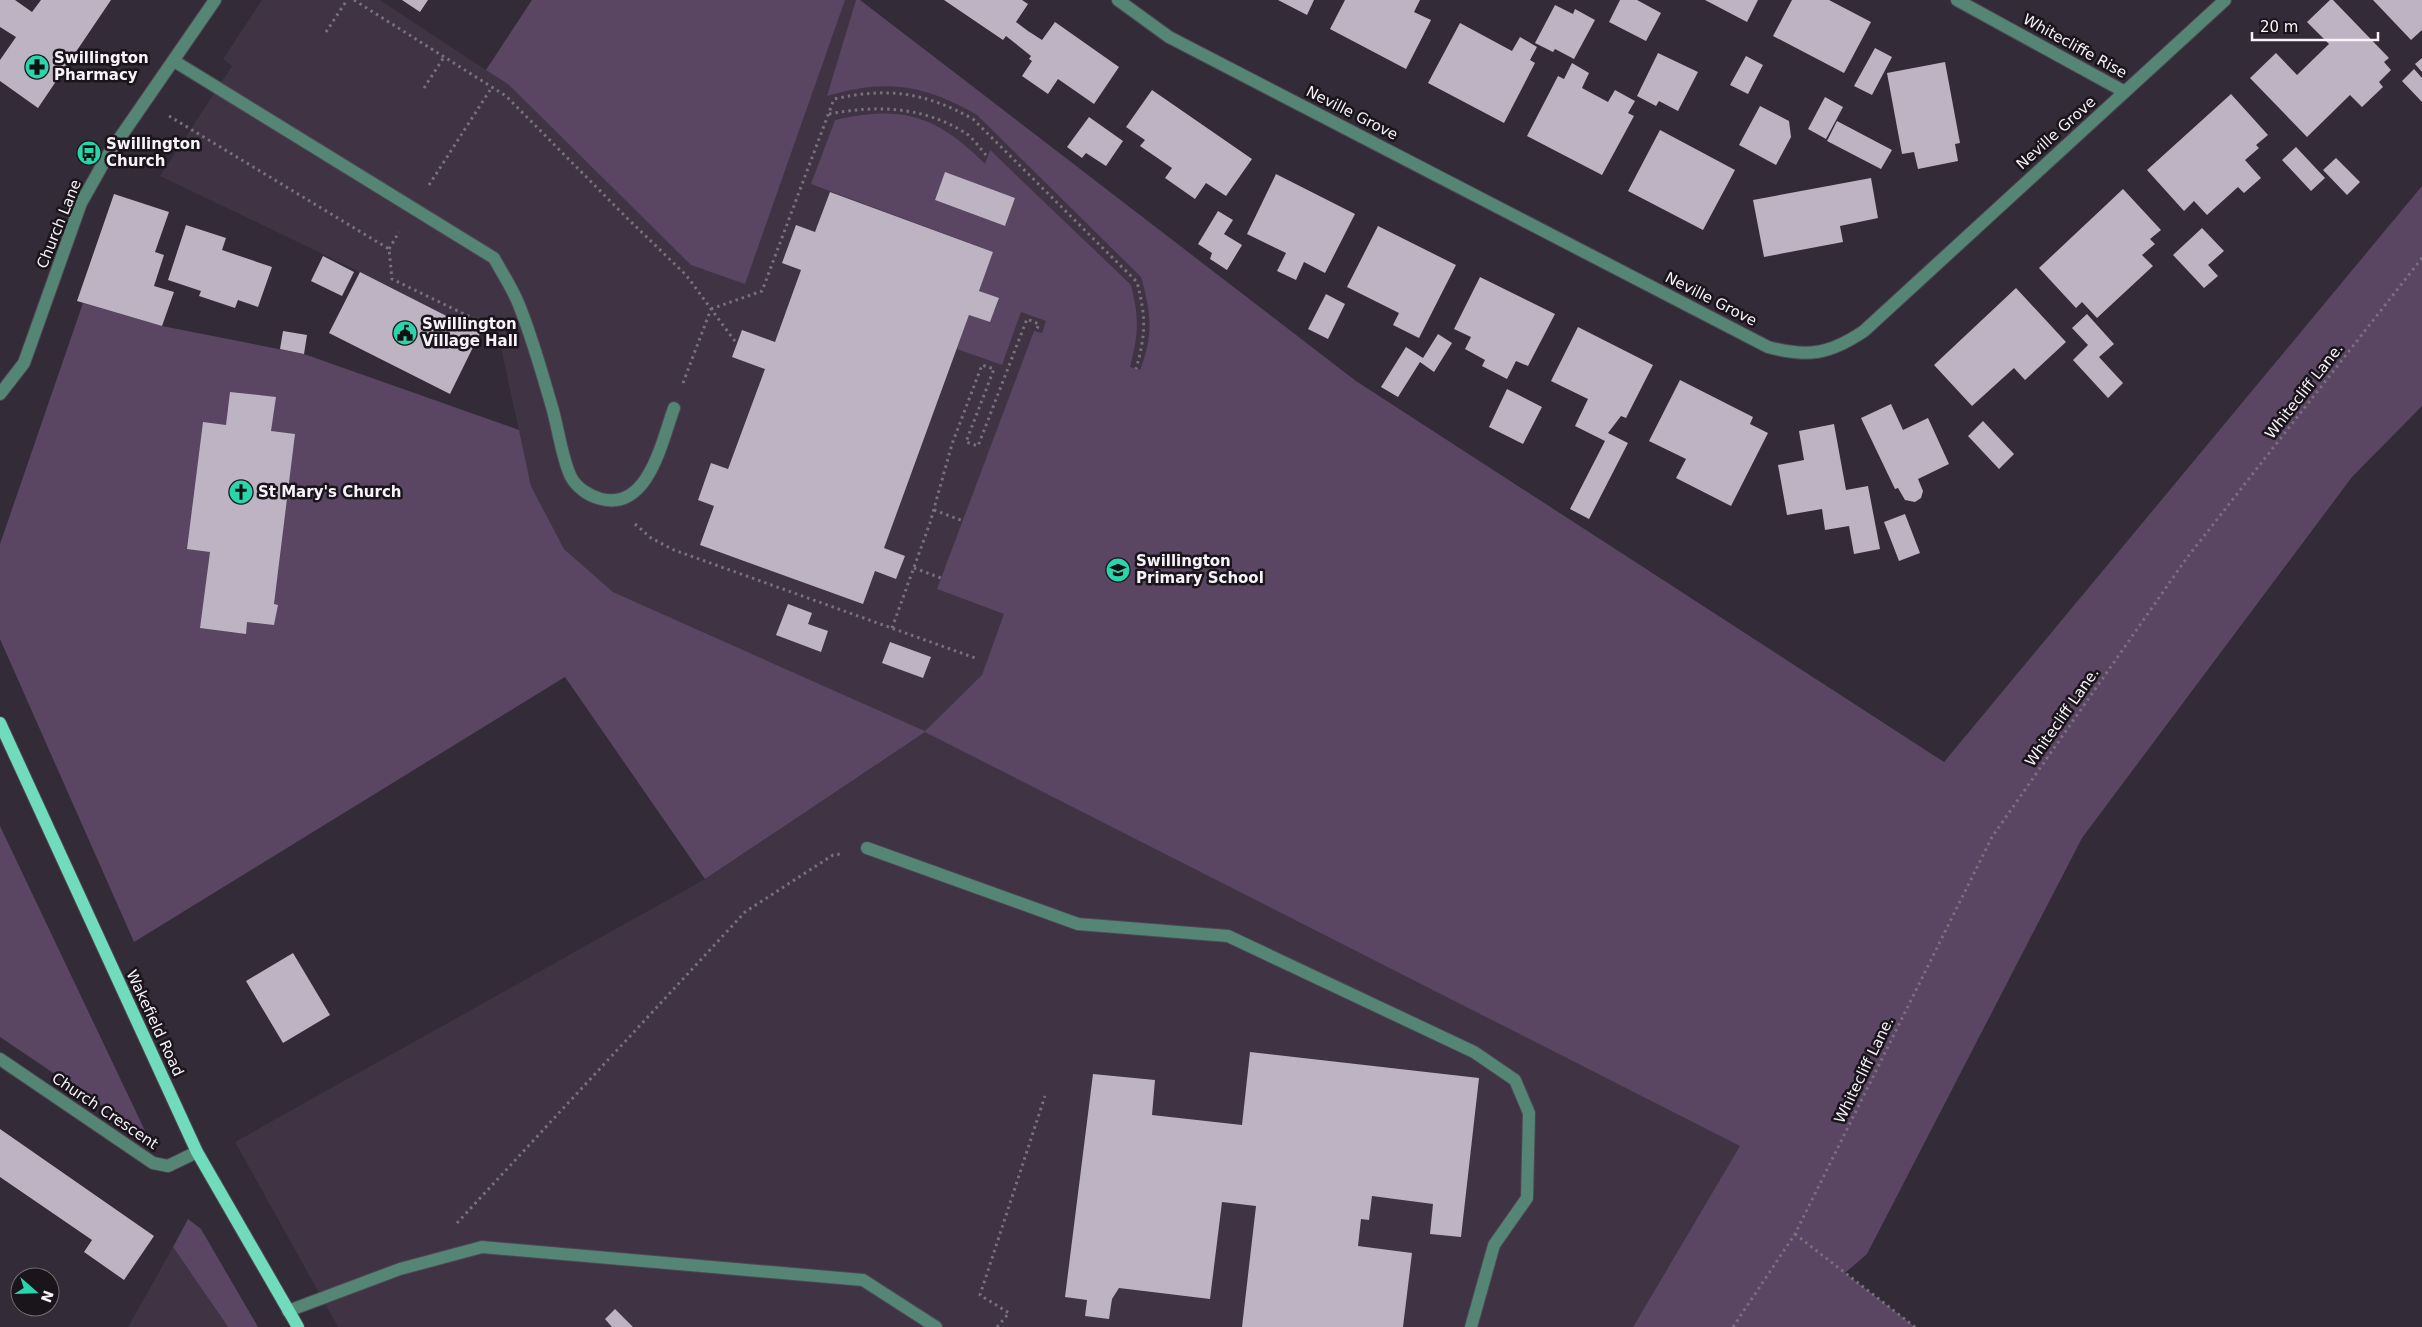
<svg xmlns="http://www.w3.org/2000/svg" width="2422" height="1327" viewBox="0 0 2422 1327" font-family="'DejaVu Sans',sans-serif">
	<rect width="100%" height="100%" fill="#332b37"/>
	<path fill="#3f3344" d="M262,0H380L486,70L532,0H860L1356,381L1741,1146L1633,1327H338L235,1142L705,879L925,731L613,592L564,549L531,486L500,343L360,272L160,176L232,66L223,59Z
		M173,1247L228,1327H128Z"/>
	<path fill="#5a4563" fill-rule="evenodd" d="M532,0H845L745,284L691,265L508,84L486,70Z
		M856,0H860L1356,381L1944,762L2422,186V406L2352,477L2082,838L1867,1254L1845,1273L1915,1327H1633L1740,1146L925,732L705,879L565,677L134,942L0,639V544L83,303L162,326L304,354L519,430L531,486L564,549L613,592L925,731L982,675L1004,614L937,589L1034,331L1042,333L1046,321L1021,312L1002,365L957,349L969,315L990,322L999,299L979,291L993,252L811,184L835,120C902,105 936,115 985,164L990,150L1131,285C1139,318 1139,333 1130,367L1140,370C1154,334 1151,313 1141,277L977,115C923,84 886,79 827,96ZM945,173L1015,198L1005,226L935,200Z
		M0,826L148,1137L0,1037Z
		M188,1219L201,1229L258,1327H228L173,1247Z"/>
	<path fill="#bdb3c2" d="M0,0H15L32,12L41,0H111L38,108L0,81V60L16,37L0,27Z
		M402,0H428L420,12Z
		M944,0H1022L1028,4L1016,22L1028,31L1042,40L1055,22L1119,67L1094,104L1058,79L1048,94L1022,76L1032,61L1029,59L1031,56L1006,36L1003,40Z
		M1278,0H1314L1307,15Z
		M1345,0H1420L1414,12L1431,20L1406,69L1330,29Z
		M1620,0H1637L1661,13L1646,41L1609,22Z
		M1705,0H1758L1747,22Z
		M1792,0H1829L1871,22L1844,73L1773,36Z
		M2330,0H2333L2389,58L2384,62L2391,70L2379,82L2383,87L2362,107L2350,95L2307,137L2250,78L2276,53L2297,75L2329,44L2307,22Z
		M2373,0H2422V30L2411,40Z
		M1555,5L1573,14L1575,9L1595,20L1574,59L1555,49L1553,52L1535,43Z
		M1460,23L1512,51L1520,37L1537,47L1530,60L1535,63L1504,123L1428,83Z
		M1875,48L1892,57L1872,95L1854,86Z
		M1658,53L1698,72L1678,111L1659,101L1656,106L1637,96Z
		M1746,56L1763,65L1748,94L1730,85Z
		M2422,58V72L2415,64Z
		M1945,62L1960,143L1955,144L1958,161L1918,169L1914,152L1902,154L1887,73Z
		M1572,63L1589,73L1582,88L1608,102L1615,90L1635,101L1628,113L1634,116L1602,175L1527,136L1558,76L1564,79Z
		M2414,69L2422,78V102L2402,81Z
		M1152,90L1252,159L1226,196L1206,183L1195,199L1165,178L1172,168L1140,146L1145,140L1126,127Z
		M2231,94L2268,135L2256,145L2259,148L2245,160L2261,178L2244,193L2238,187L2207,215L2194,201L2184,211L2147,170Z
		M1825,97L1843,107L1826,139L1808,129Z
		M1760,106L1789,121L1791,137L1776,165L1739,145Z
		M1089,117L1123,141L1106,166L1086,153L1082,158L1067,147Z
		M1837,121L1892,150L1881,169L1827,141Z
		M1660,130L1735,170L1703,230L1628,191Z
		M2296,147L2325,178L2311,191L2282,160Z
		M2336,158L2360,182L2347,195L2323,170Z
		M945,172L1015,198L1005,226L935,200Z
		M1276,174L1355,214L1325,273L1304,262L1296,280L1277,271L1286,253L1247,234Z
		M1871,178L1878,218L1840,226L1843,242L1764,257L1753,200Z
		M2123,189L2161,230L2150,239L2155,244L2142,255L2153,266L2097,318L2082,302L2076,308L2039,268Z
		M830,192L993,252L979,291L999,298L990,322L969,315L884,548L905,556L896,579L875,571L863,604L700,545L714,506L698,500L711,463L728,469L765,369L732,357L742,330L775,342L801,270L782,263L796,225L815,232Z
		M114,194L169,212L155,252L164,255L154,286L174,292L162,326L77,301Z
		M1218,211L1233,220L1224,234L1242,245L1227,270L1210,259L1212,253L1198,244Z
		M186,225L226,238L222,250L272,267L258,307L238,300L235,308L199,296L201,291L168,280Z
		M1378,226L1456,265L1419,338L1393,325L1399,313L1347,287Z
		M2202,228L2224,251L2208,265L2218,276L2204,288L2173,255Z
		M323,256L354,272L342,296L311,281Z
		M360,272L480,333L450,394L329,333Z
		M1480,277L1555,314L1528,366L1516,361L1507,379L1482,366L1485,360L1465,349L1471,337L1454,329Z
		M2016,288L2066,342L2025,380L2014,368L1972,406L1934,365Z
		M1326,294L1345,304L1328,339L1308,329Z
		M2087,314L2114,344L2099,357L2123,383L2108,398L2073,360L2088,345L2072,328Z
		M1578,327L1653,365L1626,418L1621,416L1608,433L1628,443L1589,519L1570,509L1605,441L1575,426L1588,399L1551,381Z
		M283,331L307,335L304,354L280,349Z
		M1438,334L1452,343L1434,372L1420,362L1398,397L1381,387L1406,347L1423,358Z
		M1680,380L1753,417L1750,424L1768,433L1731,506L1676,478L1686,459L1649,441Z
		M1507,389L1542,407L1523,444L1489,427Z
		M230,392L276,397L271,431L295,434L274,604L278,605L274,625L247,622L246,634L200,628L210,552L187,549L203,422L226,425Z
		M1891,404L1903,430L1928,418L1949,464L1918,479L1923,491L1921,498L1915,502L1905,500L1898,488L1895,489L1861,418Z
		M1983,421L2014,454L1999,469L1968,436Z
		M1834,424L1846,490L1868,486L1880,549L1854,554L1849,526L1825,530L1822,509L1787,515L1778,465L1804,460L1799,431Z
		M1905,514L1920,553L1899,561L1884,522Z
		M788,604L812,613L808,624L828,631L821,652L776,635Z
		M890,642L931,657L923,678L882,663Z
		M293,953L330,1015L283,1043L246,981Z
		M1250,1052L1479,1078L1461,1237L1430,1234L1433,1204L1372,1196L1369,1220L1361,1219L1358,1246L1412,1253L1403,1327H1242L1256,1206L1222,1202L1210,1299L1119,1288L1112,1299L1109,1319L1085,1316L1087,1300L1065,1297L1093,1074L1155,1080L1152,1115L1242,1125Z
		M0,1129L154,1236L124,1280L84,1252L92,1240L0,1177Z
		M615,1309L633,1327H612L605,1319Z"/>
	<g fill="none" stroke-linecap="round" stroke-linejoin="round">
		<defs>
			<path id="minor" d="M1118,0L1169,37L1768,347C1808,358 1830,354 1864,331L2225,0
				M1957,0L2125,92
				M174,61L494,258C502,273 513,289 519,305C532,337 542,373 552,407C558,427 562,459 571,477C577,488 589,496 601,499C649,511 662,440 674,408
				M0,394L24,363L81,203L108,155L215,0
				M867,848L1078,924L1228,936L1474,1052L1515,1080L1529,1113L1527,1198L1494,1245L1471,1327
				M0,1059L153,1163L168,1166L197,1152
				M288,1311L400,1269L482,1247L863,1280L936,1327"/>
			<path id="major" d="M0,723L197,1152L298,1327"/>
		</defs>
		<use href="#minor" stroke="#4f4752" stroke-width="14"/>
		<use href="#major" stroke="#4f4752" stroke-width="14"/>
		<path stroke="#78717c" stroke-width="3" stroke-dasharray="2.5 4" stroke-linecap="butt" d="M354,0L506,96L627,218L686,275L737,344
			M326,32L347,0
			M424,88L444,57
			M829,114C876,105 921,106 964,132C973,137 980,149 988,157
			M169,116L389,249L392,279L497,330
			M429,185L492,87
			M389,249L399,232
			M711,309L762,291L834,99C888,87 924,92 973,119L1137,282C1146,317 1146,334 1136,369
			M683,383L711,309
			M934,510L963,521
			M635,524L651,538L674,550L978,659
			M914,568L941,578
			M892,628L930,523L952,444L982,365L994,369L966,442L978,446L1027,319L1039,324L1036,331
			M457,1223L745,912L833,855L840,854
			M1795,1234L1915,1327
			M997,1327L1009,1313L980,1295L1045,1096
			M1733,1327L1795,1234L1992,837L2186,559L2422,258"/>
		<use href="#minor" stroke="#548575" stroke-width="12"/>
		<use href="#major" stroke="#70dcbc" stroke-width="12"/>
	</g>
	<defs>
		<symbol id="pharmacy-disc" viewBox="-11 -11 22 22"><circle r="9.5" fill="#2bd5ac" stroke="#19151a"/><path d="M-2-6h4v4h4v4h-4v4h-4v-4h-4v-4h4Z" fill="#111"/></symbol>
		<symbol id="bus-disc" viewBox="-11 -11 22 22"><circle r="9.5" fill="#2bd5ac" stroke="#19151a"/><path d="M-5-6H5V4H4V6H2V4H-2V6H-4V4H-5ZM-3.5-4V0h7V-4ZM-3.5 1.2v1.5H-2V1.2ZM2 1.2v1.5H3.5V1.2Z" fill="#111"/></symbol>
		<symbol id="civic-disc" viewBox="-11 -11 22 22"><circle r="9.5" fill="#2bd5ac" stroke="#19151a"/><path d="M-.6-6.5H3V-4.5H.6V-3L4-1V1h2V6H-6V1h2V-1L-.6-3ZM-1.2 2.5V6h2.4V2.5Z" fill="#111"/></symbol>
		<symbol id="church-disc" viewBox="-11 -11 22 22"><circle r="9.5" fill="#2bd5ac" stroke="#19151a"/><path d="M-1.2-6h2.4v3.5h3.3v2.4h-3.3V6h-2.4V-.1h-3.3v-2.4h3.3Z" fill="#111"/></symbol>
		<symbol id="school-disc" viewBox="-11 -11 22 22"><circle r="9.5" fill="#2bd5ac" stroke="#19151a"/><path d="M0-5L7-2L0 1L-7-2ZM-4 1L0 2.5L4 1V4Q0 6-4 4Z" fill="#111"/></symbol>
	</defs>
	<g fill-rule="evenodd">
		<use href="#pharmacy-disc" x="23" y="53" width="28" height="28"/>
		<use href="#bus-disc" x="75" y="139" width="28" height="28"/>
		<use href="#civic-disc" x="391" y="319" width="28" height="28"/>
		<use href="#church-disc" x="227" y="478" width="28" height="28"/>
		<use href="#school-disc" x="1104" y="556" width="28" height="28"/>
	</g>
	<g text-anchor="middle" stroke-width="5" stroke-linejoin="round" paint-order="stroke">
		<g font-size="15" fill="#f8f2fa" stroke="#19151a">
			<text transform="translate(2075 46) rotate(29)" y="5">Whitecliffe Rise</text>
			<text transform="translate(1352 113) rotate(27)" y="5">Neville Grove</text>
			<text transform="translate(2056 133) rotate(-42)" y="5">Neville Grove</text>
			<text transform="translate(59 224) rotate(-68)" y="5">Church Lane</text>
			<text transform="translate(1711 299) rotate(27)" y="5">Neville Grove</text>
			<text transform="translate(2304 391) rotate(-52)" y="5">Whitecliff Lane.</text>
			<text transform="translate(2062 717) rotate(-55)" y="5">Whitecliff Lane.</text>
			<text transform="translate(155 1023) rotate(65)" y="5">Wakefield Road</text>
			<text transform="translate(1864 1070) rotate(-64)" y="5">Whitecliff Lane.</text>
			<text transform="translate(105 1111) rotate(34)" y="5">Church Crescent</text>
		</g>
		<g font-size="15" font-weight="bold" fill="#f8f2fa" stroke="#19151a" text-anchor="start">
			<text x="54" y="63">Swillington<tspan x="54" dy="17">Pharmacy</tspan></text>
			<text x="106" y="149">Swillington<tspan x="106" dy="17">Church</tspan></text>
			<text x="422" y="329">Swillington<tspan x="422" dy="17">Village Hall</tspan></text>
			<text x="258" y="497">St Mary's Church</text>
			<text x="1136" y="566">Swillington<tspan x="1136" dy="17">Primary School</tspan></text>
		</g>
	</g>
	<g transform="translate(35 1292) rotate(110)"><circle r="24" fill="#19151a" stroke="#726d74"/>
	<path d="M0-4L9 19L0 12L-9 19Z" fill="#2bd5ac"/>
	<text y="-8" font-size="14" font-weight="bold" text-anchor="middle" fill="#f8f2fa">N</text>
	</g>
	<path d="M2252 32v8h126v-8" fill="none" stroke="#f8f2fa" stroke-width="2.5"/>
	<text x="2260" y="32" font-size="15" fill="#f8f2fa" stroke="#19151a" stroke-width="4" paint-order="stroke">20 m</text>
</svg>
